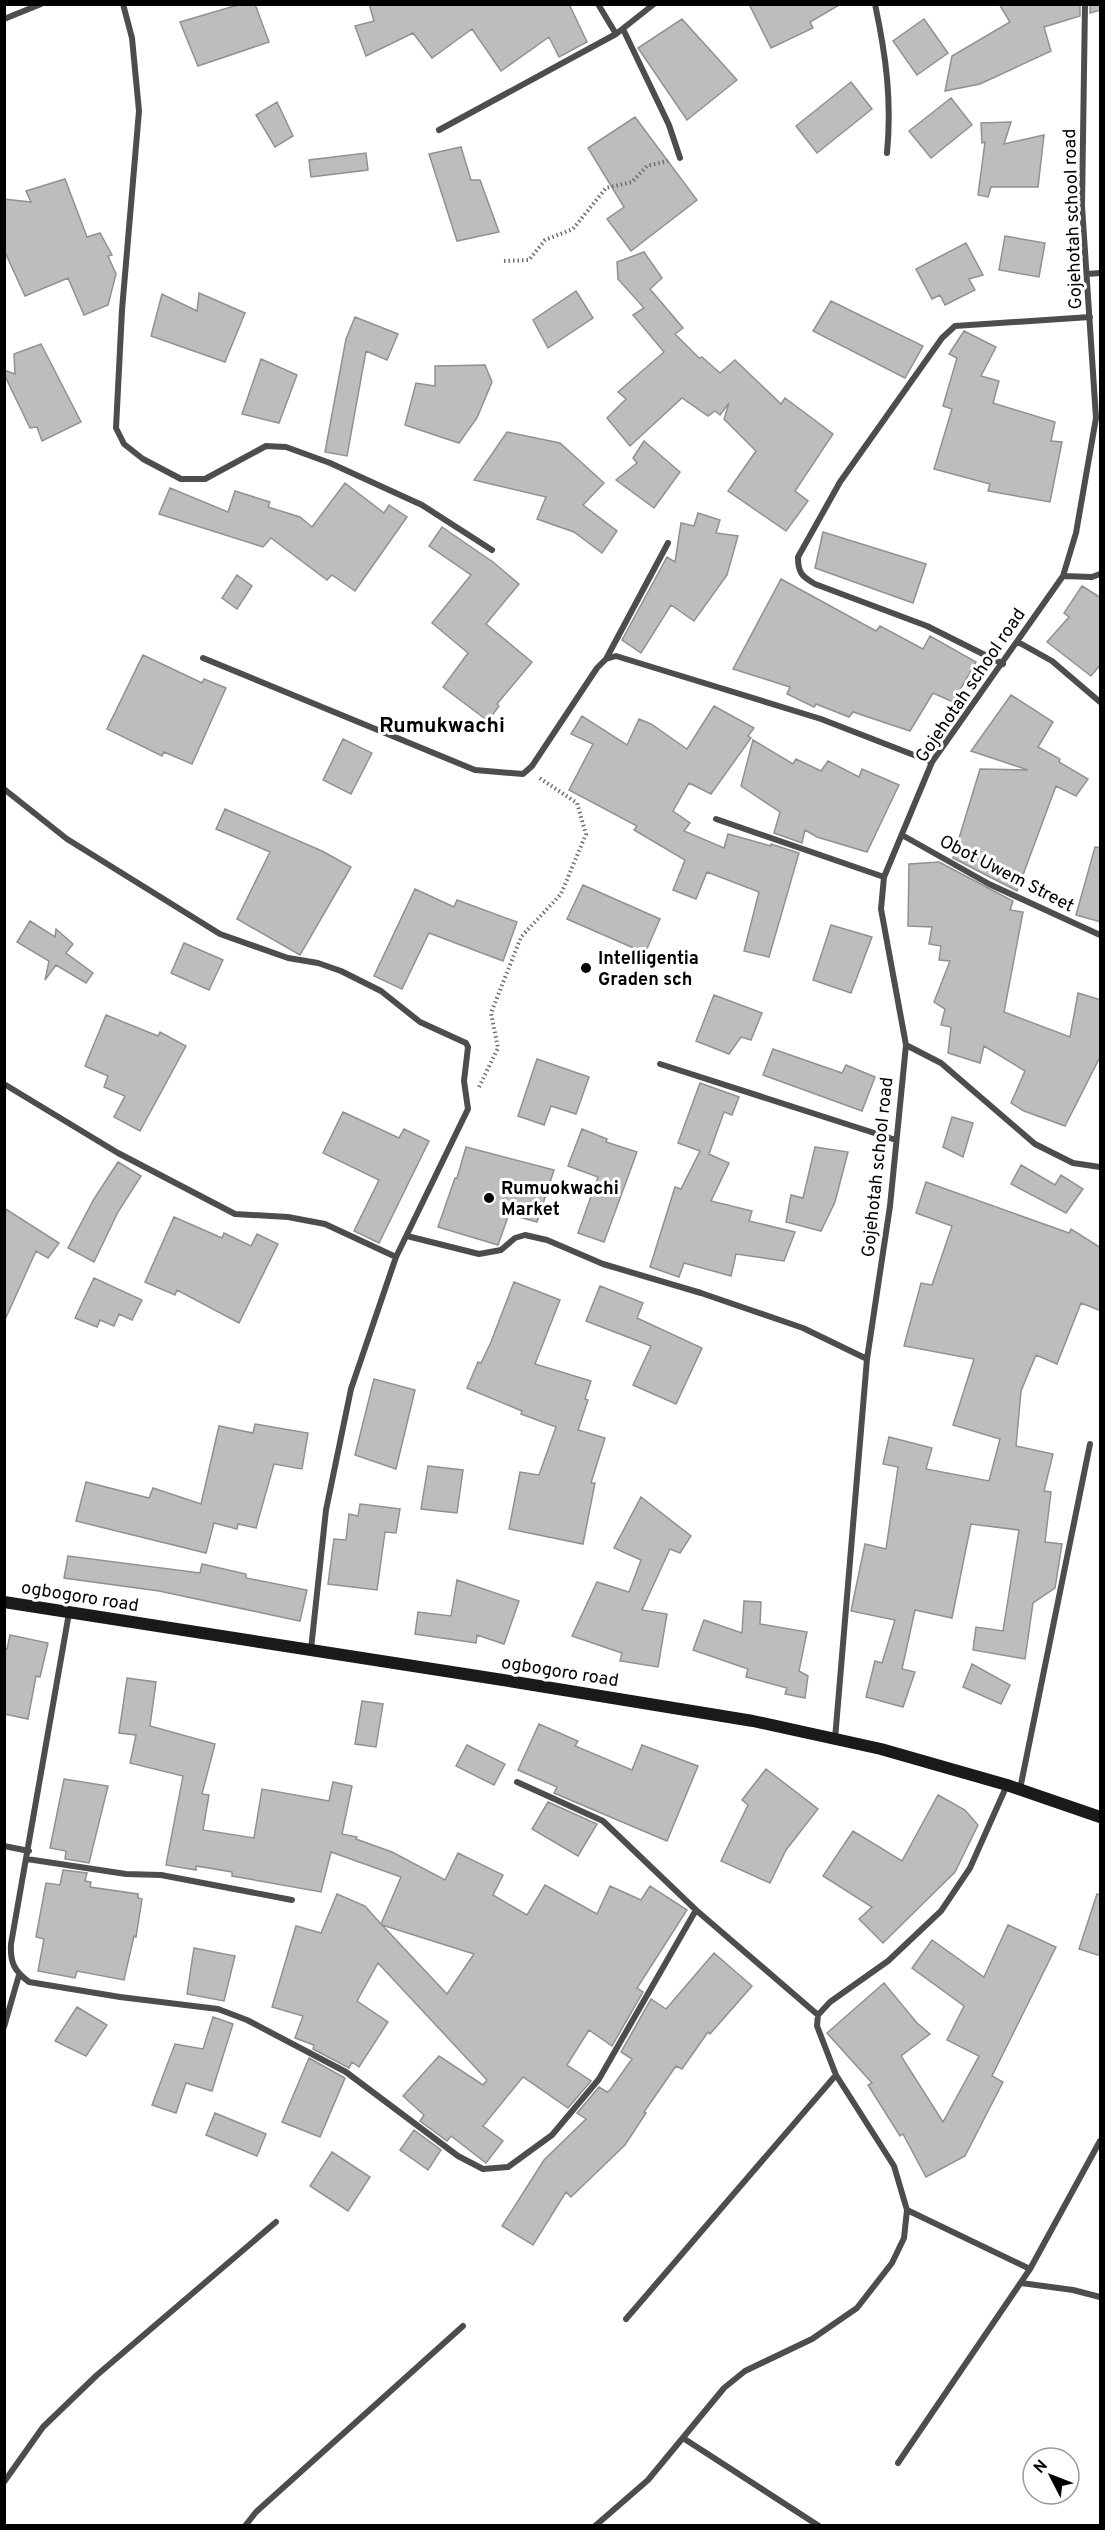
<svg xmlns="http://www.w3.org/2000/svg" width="1105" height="2530" viewBox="0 0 1105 2530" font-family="Overpass,sans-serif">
	<rect width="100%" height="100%" fill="#fff"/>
	<path fill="#bdbdbd" stroke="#919191" stroke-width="1.5" fill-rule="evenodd" d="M241,4H255L269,42L198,66L180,22Z
		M369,4H569L587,42L559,57L549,37L501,71L472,29L432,58L413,33L366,56L355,26L374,21Z
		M749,4H841L810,22L813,28L771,48Z
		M999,4H1080V16L1044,27L1051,51L980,84L945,91L952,56L1010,22Z
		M1090,4H1101V10L1090,13Z
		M682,19L737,80L687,120L638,48Z
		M924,19L948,53L917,75L893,41Z
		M851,82L872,109L817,153L796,126Z
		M951,98L972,125L931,158L909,131Z
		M277,102L293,136L275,147L256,115Z
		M635,117L697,200L631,251L607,219L624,207L588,148Z
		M1011,122L1004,144L1044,135L1038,187H991L988,197L978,195L985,142L982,143L981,123Z
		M461,147L471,180H480L499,232L457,241L429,154Z
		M366,153L368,170L311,177L309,160Z
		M65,179L87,237L100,233L112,255L108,256L116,274L108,305L84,315L68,278L25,296L4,250V199L31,202L26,191Z
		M1005,236L1045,243L1039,277L999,270Z
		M966,243L983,275L969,279L975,290L945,305L940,295L932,299L916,269Z
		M644,252L662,278L650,289L683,328L675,334L699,358L702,357L720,373L735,360L781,404L785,398L833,434L795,491L808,501L786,531L728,491L756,451L724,419L729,403L720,415L715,411L708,416L682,398L630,446L607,418L626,399L618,392L664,352L633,315L644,308L618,279L617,262Z
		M576,291L593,318L548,348L533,320Z
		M199,293L245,313L225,362L151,336L162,294L197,311Z
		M831,301L923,346L905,378L813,331Z
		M355,317L398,334L387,360L366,351L347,456L325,452L346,339Z
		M964,331L996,347L981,376L999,381L993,403L1055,422L1051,441L1062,442L1050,502L988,491L990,484L934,469L952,409L943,406L957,358L949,354Z
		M41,344L81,422L42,441L37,427L30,428L4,374V370L15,374L14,354Z
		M261,359L297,375L279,423L242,414Z
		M485,365L492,382L477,418L459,443L405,425L416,383L435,386V366Z
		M507,432L560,443L604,483L583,505L617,531L602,553L574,532L537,519L546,497L474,480Z
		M644,441L680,472L654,508L616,480L637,463L633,458Z
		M345,483L384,513L389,505L407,517L355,591L332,575L327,580L271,538L263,547L159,514L170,488L228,512L235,491L270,502L268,507L300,517L312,527Z
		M698,513L720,520L716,533L738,536L727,575L694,621L671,605L641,653L622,640L667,557L675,562L681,523L694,526Z
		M442,527L493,562L519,584L486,624L532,662L497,704L499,706L488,721L443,687L468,653L432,623L471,575L429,546Z
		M823,532L926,564L913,603L815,568Z
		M237,575L252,586L237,609L222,598Z
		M781,579L876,631L880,626L923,649L930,636L976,662L953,702L933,693L910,731L853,712L849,717L816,704L814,707L787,694L790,687L733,669Z
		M1082,586L1101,598V664L1091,676L1047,642L1069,617L1064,613Z
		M143,655L202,683L204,679L226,688L192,764L164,752L162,756L107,729Z
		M1011,695L1053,722L1038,747L1060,759L1059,762L1088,779L1076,796L1056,786L1017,891L953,858L980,769L1028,770L971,751Z
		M714,706L754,728L748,736L751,738L711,794L689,783L673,811L690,823L684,831L724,848L728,834L771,846V844L799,853L769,957L744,951L759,892L707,872L696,899L673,890L685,860L634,830L637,826L569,790L593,744L571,734L582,716L627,745L639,719L651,724L687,749Z
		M343,739L372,753L351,794L323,780Z
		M753,740L793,764L796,759L821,771L828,761L859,777L862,769L899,785L867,852L817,837L805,830L802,843L774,833L780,812L741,786Z
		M225,809L322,851L351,867L300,955L237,919L270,852L216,829Z
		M1095,847L1101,848V922L1076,915Z
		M939,862L1013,901L1010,910L1023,912L1004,1012L1070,1037L1078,993L1101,1000V1055L1065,1126L1024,1111L1011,1103L1025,1071L984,1046L980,1063L948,1053L951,1027L941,1025L945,1009L934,1002L950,961L939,960L941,946L929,944L932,927L908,926L909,864Z
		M583,885L660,919L645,953L567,919Z
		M415,889L454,907L457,900L517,922L503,961L429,933L402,989L374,976Z
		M30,921L55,937L56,929L73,944L66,953L93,973L86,983L56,965L45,980L49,961L17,942Z
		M831,925L872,937L851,993L813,980Z
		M184,943L223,960L209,990L171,973Z
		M714,995L762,1013L751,1040L741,1037L729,1054L696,1041Z
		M106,1015L158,1036L160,1032L186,1046L140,1131L114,1117L125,1096L104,1087L108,1076L85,1066Z
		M773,1049L842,1073L846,1065L875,1077L862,1111L763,1075Z
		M537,1059L589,1077L576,1114L551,1106L544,1125L518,1116Z
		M700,1083L739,1097L732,1115L724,1112L709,1154L729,1163L711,1201L752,1211L749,1221L795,1232L784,1261L736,1254L731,1276L684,1263L679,1277L650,1267L675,1187L681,1189L700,1151L678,1143Z
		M343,1112L399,1138L404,1129L429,1141L379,1243L354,1231L379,1180L323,1153Z
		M952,1117L973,1123L963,1157L943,1147Z
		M582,1129L607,1139L606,1142L637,1152L604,1242L578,1233L598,1177L568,1166Z
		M466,1147L554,1170L537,1222L509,1214L498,1245L438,1227L455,1178H457Z
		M815,1147L848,1152L835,1202L821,1231L786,1222L791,1195L803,1198Z
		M118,1162L141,1176L118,1212L94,1262L68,1248L94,1199Z
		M1021,1165L1055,1185L1061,1175L1083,1189L1066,1213L1011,1184Z
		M926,1182L1069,1233L1071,1229L1101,1248V1311L1081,1303L1057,1364L1036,1355L1021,1391L1016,1446L1053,1454L1044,1491L1051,1492L1045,1542L1062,1544L1055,1588L1033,1603L1025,1659L973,1650L976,1627L1003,1631L1019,1530L971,1524L952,1618L915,1610L902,1669L915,1672L903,1707L866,1697L875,1661L882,1663L895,1620L851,1611L865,1544L886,1549L898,1467L883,1464L889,1437L932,1448L926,1469L989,1481L1000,1439L953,1425L974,1359L904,1346L921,1283L932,1285L952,1226L916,1213Z
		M4,1208L59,1243L48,1258L36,1251L4,1322Z
		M174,1217L222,1238L224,1233L251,1246L257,1234L278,1244L239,1323L177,1290L175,1295L145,1282Z
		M94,1278L142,1300L132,1320L119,1314L114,1326L100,1320L97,1327L75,1318Z
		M514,1282L560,1300L535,1364L591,1381L585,1399L588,1400L578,1430L605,1438L591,1483H595L583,1544L509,1529L520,1472L539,1475L556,1427L521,1414L522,1411L467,1388L478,1362L481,1363L491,1342Z
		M600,1286L643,1303L637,1318L702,1348L676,1404L633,1385L651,1346L586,1321Z
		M374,1379L415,1390L396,1469L355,1455Z
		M255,1424L308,1433L302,1469L274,1464L256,1528L238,1524L237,1529L214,1523L206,1553L76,1521L86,1482L149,1498L153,1488L201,1504L219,1426L253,1433Z
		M428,1466L463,1470L457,1513L421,1509Z
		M641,1497L691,1536L680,1553L670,1549L642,1610L667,1614L658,1667L620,1661L622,1653L572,1636L597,1582L629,1592L641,1560L614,1548Z
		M360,1504L400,1509L396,1533L385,1532L377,1590L328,1584L334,1539L346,1540L349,1514L358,1516Z
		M68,1556L200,1573L202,1564L246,1574V1578L307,1590L300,1621L159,1591L64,1578Z
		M457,1580L519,1601L504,1644L477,1635L476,1643L415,1634L418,1612L451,1616Z
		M744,1601L761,1602L760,1624L807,1632L799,1671L808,1676L805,1698L785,1694L787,1688L746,1677L748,1669L693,1650L704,1620L742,1633Z
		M10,1635L48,1643L40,1677L36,1676L28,1719L4,1714V1648L7,1649Z
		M972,1664L1010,1685L1001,1704L963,1687Z
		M127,1678L156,1682L150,1726L215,1744L202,1794L209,1795L203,1830L254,1838L262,1789L329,1801L333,1782L352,1786L342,1834L357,1837L356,1839L392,1852L445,1880L458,1853L503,1875L493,1895L527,1915L545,1885L597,1914L610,1886L641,1900L650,1886L687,1910L637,1988L643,1992L612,2046L589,2030L567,2065L591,2081L568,2108L523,2077L483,2126L503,2141L486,2163L451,2136L447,2141L420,2121L424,2115L403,2096L439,2056L483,2085L487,2080L378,1963L357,2001L388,2022L359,2067L352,2062L349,2068L313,2049L314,2045L295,2038L303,2016L272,2007L296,1926L321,1933L337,1894L365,1906L381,1924L401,1877L331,1852L321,1892L232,1876V1872L196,1866V1870L166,1865L183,1776L130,1763L136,1735L119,1733ZM382,1925L474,1954L447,1994Z
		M362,1701L383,1704L376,1747L355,1744Z
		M539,1724L578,1741L575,1746L632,1770L642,1745L698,1766L667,1841L554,1793L557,1787L518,1770Z
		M467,1745L505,1764L494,1785L456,1766Z
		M766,1769L818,1809L786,1850L770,1883L721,1861L748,1805L742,1800Z
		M64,1779L108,1786L89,1863L65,1859L66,1851L50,1848Z
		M938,1795L965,1810L978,1825L955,1872L883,1943L859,1919L872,1907L823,1876L853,1831L902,1861Z
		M548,1802L597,1824L578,1856L532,1829Z
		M63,1870L87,1873L85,1881L91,1882L90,1887L138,1894V1898L142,1899L136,1937L134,1936L124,1980L77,1971L75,1978L38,1971L44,1939L36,1937L46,1883L60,1885Z
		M1097,1894L1101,1895V1956L1079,1949Z
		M1008,1925L1056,1947L992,2076L1003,2082L965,2156L926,2177L903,2134L900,2136L868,2085L872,2083L827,2033L884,1983L917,2023L930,2034L901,2056L943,2122L979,2056L947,2040L964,2006L912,1968L932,1940L984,1977Z
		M194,1948L235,1956L224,2001L187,1994Z
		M714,1953L752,1986L710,2034L708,2032L682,2069L676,2066L644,2112L646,2113L625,2145L571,2197L566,2192L533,2245L502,2226L544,2160L586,2119L577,2113L599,2087L607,2092L610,2090L632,2059L621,2052L651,1999L666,2009Z
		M77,2007L107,2025L86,2056L55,2041Z
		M213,2017L233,2024L212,2091L186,2083L176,2113L152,2105L175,2044L203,2049Z
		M309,2058L345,2078L320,2137L282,2122Z
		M215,2113L266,2134L257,2156L206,2135Z
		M414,2130L441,2150L428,2170L400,2150Z
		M332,2152L370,2177L348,2211L310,2186Z"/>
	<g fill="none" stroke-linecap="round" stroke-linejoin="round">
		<path stroke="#6f6f6f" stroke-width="4" stroke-dasharray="1.5 3" stroke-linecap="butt" d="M504,261L529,260L545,240L573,229L606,188L632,182L647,166L668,161
			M479,1087L498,1048L491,1013L521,937L561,894L586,834L577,803L538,777"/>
		<path stroke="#4d4d4d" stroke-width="6" d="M123,4L132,38L139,111L122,310L116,428L124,444L143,459L181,479H205L266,446L286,447L330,463L422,505L492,550
			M598,4L616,34
			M875,4C886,56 892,100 887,153
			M4,19L41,4
			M623,29L669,125L680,158
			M439,130L616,34L654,4
			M1087,274L1100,273
			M1063,576L1092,577L1100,574
			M1018,642L1052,661L1100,702
			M203,658L475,770L523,774L532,766L597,668L606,659L668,543
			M606,659L616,656L821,719L932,762
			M1003,664L927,626L815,584C801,576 798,572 798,557L840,482L942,338L955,326L1090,317
			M4,789L67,839L220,934L288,958L318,963L341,971L381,991L420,1022L466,1043L468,1047L464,1081L468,1109L396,1257L351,1389L326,1510L311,1649
			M716,819L884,877
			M902,835L989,884L1100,935
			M906,1045L941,1063L1035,1144L1073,1163L1100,1167
			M660,1064L896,1140
			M4,1084L118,1153L235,1214L288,1217L325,1224L396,1257
			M407,1236L479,1254L501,1250L515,1238L525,1235L547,1240L603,1264L701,1293L803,1328L867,1359
			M69,1613L11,1944C10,1962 14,1971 29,1982L120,1997L218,2009L247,2020L346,2072L458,2156L483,2169L508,2167L552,2135L599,2079L696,1910
			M835,1739L867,1359L890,1206L906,1045L881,909L884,877L932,762L1063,576L1076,533L1096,418L1082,206L1085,4
			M517,1782L603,1821L696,1910L818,2015
			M1020,1789L1090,1444
			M4,1846L29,1851
			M27,1859L126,1874L161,1875L292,1900
			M4,2027L19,1975
			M907,2210L1030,2269
			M1021,2283L1073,2290L1100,2297
			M626,2319L836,2075
			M683,2438L819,2526
			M898,2463L1030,2269L1100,2141
			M4,2482L43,2427L97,2375L276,2222
			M245,2526L256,2512L463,2326
			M595,2526L648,2480L724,2388L745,2371L812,2339L857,2308L892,2263L904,2238L907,2210L894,2166L836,2075L817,2026L818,2015L830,2002L888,1961L941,1911L970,1868L1007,1785"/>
		<path stroke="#1a1a1a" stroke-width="12" d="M4,1602L503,1680L753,1721L881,1749L1007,1785L1100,1817"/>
	</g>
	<g fill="#000" stroke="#fff" stroke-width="2">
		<circle cx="586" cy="968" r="6"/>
		<circle cx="489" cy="1198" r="6"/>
	</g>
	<g text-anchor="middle" stroke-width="6" stroke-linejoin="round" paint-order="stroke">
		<g font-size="18" fill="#000" stroke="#fff">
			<text transform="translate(1072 219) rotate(-92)" y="6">Gojehotah school road</text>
			<text transform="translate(970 685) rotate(-56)" y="6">Gojehotah school road</text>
			<text transform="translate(1007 873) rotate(27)" y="6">Obot Uwem Street</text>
			<text transform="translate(877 1167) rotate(-84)" y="6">Gojehotah school road</text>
			<text transform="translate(80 1596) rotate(9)" y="6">ogbogoro road</text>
			<text transform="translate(560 1671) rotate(9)" y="6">ogbogoro road</text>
		</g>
		<g font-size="18" font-weight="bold" fill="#000" stroke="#fff" text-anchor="start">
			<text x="598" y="964">Intelligentia<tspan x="598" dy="21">Graden sch</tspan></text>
			<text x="501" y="1194">Rumuokwachi<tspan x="501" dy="21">Market</tspan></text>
		</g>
		<g font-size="21" font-weight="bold" fill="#000" stroke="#fff">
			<text x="442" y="732">Rumukwachi</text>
		</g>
	</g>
	<rect width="1105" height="2530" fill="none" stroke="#000000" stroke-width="12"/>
	<g transform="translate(1051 2476) rotate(312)"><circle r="28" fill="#ffffff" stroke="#999999" stroke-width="1.5"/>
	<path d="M0-4.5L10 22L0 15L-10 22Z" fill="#000000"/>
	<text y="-9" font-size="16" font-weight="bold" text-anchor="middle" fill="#000000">N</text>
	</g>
</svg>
